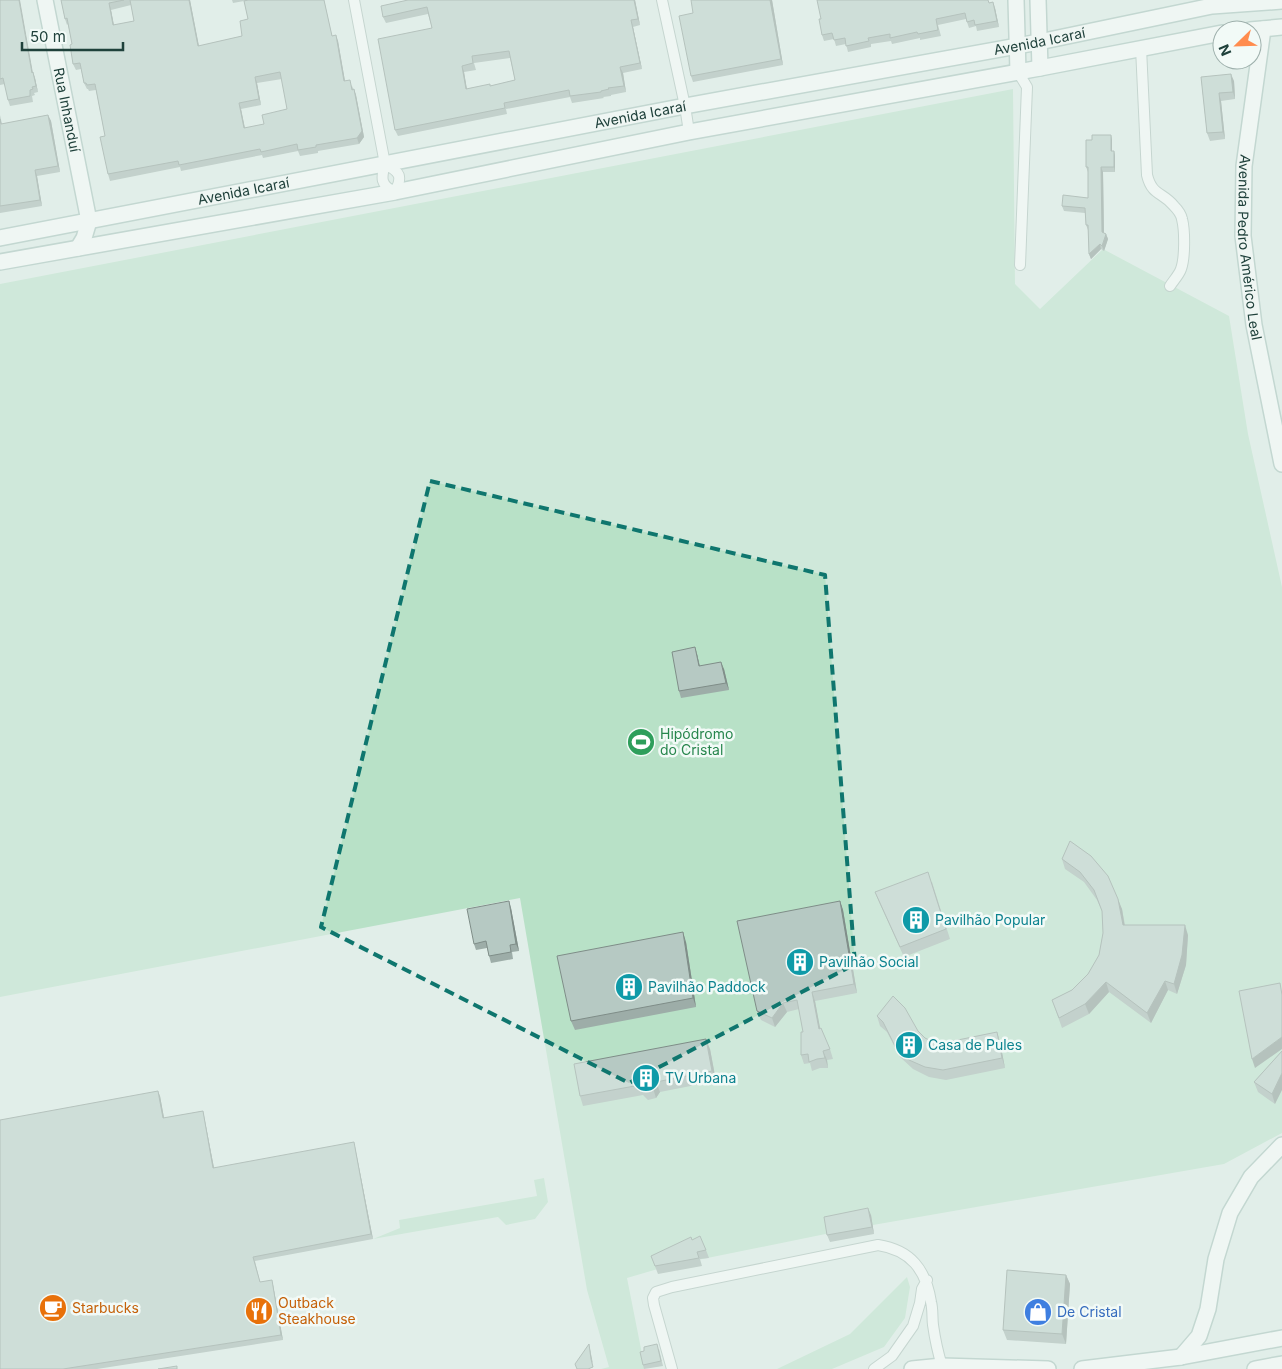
<svg xmlns="http://www.w3.org/2000/svg" width="1282" height="1369" viewBox="0 0 1282 1369" font-family="Inter,sans-serif">
	<rect width="100%" height="100%" fill="#e1eee9"/>
	<path fill="#b8e1c7" d="M1013,89L1015,284L1040,309L1103,249L1229,316L1248,434L1282,587V1133L1224,1164L850,1229L668,1266L627,1278L645,1369H601L609,1367L587,1290L520,898L0,997V284Z
		M544,1178L548,1202L535,1219L506,1225L498,1217L373,1239L400,1228L399,1220L537,1196L534,1180Z
		M907,1277L910,1287L905,1318L884,1347L832,1369H777L850,1334Z"/>
	<g fill="none" stroke-linecap="round" stroke-linejoin="round">
		<defs>
			<path id="street" d="M354,0L385,164C381,178 380,185 395,192C403,176 400,172 385,164
				M662,0L685,106L689,132
				M1141,48L1147,175C1152,196 1163,192 1174,206C1177,209 1181,214 1182,219C1185,231 1185,258 1181,269C1179,275 1173,281 1170,286
				M1018,72L1027,87L1020,265
				M672,1369L654,1305L653,1298L656,1292L672,1287L878,1245C911,1250 926,1270 931,1302C933,1309 932,1317 933,1325C935,1339 938,1353 942,1366
				M874,1369L892,1356L913,1326L920,1303L922,1289L927,1280"/>
			<g id="secondary">
				<path id="s1" d="M45,0L89,221L84,238L78,248"/>
				<path d="M1016,0L1018,72"/>
				<path d="M1038,0L1040,68"/>
				<path id="s2" d="M1263,29L1244,166L1243,236L1254,325L1282,464"/>
				<path d="M1250,30L1282,27"/>
				<path id="s3" d="M0,238L685,106L1039,42L1212,6L1282,1"/>
				<path d="M0,262L395,192L689,132L1040,68L1222,33"/>
				<path d="M1181,1357L1199,1336L1208,1309L1216,1259L1230,1213L1251,1177L1282,1145"/>
				<path d="M912,1369L942,1366L1048,1369"/>
				<path d="M1082,1369L1181,1357L1282,1338"/>
				<path d="M1255,1369L1282,1364"/>
			</g>
		</defs>
		<use href="#street" stroke="#a3b7b1" stroke-width="12"/>
		<use href="#secondary" stroke="#9ebbb4" stroke-width="18"/>
		<use href="#street" stroke="#fff" stroke-width="10"/>
		<use href="#secondary" stroke="#fff" stroke-width="15"/>
	</g>
	<path fill="#9dada8" fill-rule="evenodd" d="M0,0L35,78L38,92L34,93L35,95L32,96L33,102L10,106L8,100L5,84L0,85Z
		M61,0H190L199,46L242,36L248,19L244,1L233,3L232,0H324L332,36L338,41L345,81L352,86L356,95L364,137L359,144L318,151V153L300,156L298,151L263,158L262,155L181,171L180,167L110,181L108,174L105,136L96,90L89,91L88,89H87L84,83L81,69L76,70L73,64L72,44L68,24L67,25L65,19ZM131,5L134,21L114,25L111,10ZM282,79L287,109L264,124L245,128L241,109L261,105L257,83Z
		M408,0H635L640,25L633,27L642,69L623,73L626,92L611,95V96L603,97L604,98L572,103L570,97L506,109L507,114L398,136L395,130L432,28L428,14L386,23L383,17ZM510,58L515,80L490,86L467,89L464,72L476,70L474,63Z
		M772,0L783,65L693,82L691,76L693,13Z
		M990,3L995,8L999,27L977,31L976,26L969,28L966,19L938,25L941,36L920,40V38L892,44L891,41L871,44V47L848,52L846,44L836,46L834,39L824,41L822,35L821,19Z
		M1201,77L1234,81L1235,99L1221,101L1225,139L1210,141L1207,133Z
		M0,115L2,124L48,115L51,121L60,172L37,176L42,206L0,213Z
		M1111,135L1112,140V151H1114L1115,156V172H1103L1104,233L1106,234L1108,239L1104,251L1101,249L1091,259L1089,254L1088,230L1086,225L1085,213L1064,211L1062,206L1088,198V172L1086,167L1092,140Z
		M697,654L700,666L724,669L729,690L681,698L679,691Z
		M1070,841L1122,909L1125,925L1188,935L1186,965L1177,994L1168,990L1151,1023L1109,992L1089,1014L1062,1028L1052,1000L1072,990L1088,974L1099,955L1103,933L1102,911L1097,900L1084,882L1065,869L1062,859Z
		M932,882L950,939L904,957L879,902L875,892Z
		M840,901L843,910L857,993L815,1001L820,1029L830,1049L833,1059L827,1060L828,1068H820L812,1071L810,1063L804,1064L801,1055L803,1032L799,1009L787,1012L775,1027L761,1020L757,1011Z
		M511,908L519,951L512,952L513,959L491,963L487,948L476,950L474,944Z
		M686,942L696,1007L575,1030L571,1021Z
		M877,1016L933,1042L943,1043L1000,1042L1005,1068L946,1080L929,1077L913,1069L900,1057L887,1032L880,1026Z
		M710,1049L716,1081L660,1092L656,1098L648,1100L643,1095L583,1106L580,1096Z
		M1282,1051L1275,1104L1258,1092L1254,1082Z
		M160,1096L164,1118L203,1111L204,1116L214,1168L355,1147L373,1239L255,1261L260,1282L273,1285L283,1340L97,1369H0Z
		M871,1215L874,1234L830,1242L827,1235Z
		M692,1240L706,1250L709,1258L700,1259L702,1266L658,1274L651,1256Z
		M1066,1275L1070,1284L1066,1344L1007,1340L1003,1330Z
		M659,1349L663,1366L644,1369L643,1365Z"/>
	<path fill="#7f8d88" d="M19,0H20L34,79L32,73Z
		M189,0H190L200,52L198,46Z
		M634,0H635L640,25L638,19Z
		M770,0H772L783,65L781,59Z
		M993,2L995,8L999,27L997,21Z
		M109,3L111,10L115,31L113,25Z
		M631,20L633,27L642,69L640,63Z
		M336,35L338,41L346,87L344,81Z
		M462,66L464,72L468,96L466,89Z
		M620,67L623,73L626,92L624,86Z
		M33,72L35,78L38,92L36,86Z
		M1231,74L1234,81L1235,99L1233,92Z
		M255,77L257,83L261,105L259,99Z
		M354,89L356,95L364,137L359,144L357,138Z
		M1219,93L1221,101L1225,139L1223,132Z
		M239,103L241,109L246,134L244,128Z
		M48,115L51,121L60,172L58,166Z
		M1111,135L1112,140V156L1111,151Z
		M1114,151L1115,156V172L1114,167Z
		M1101,167L1103,172L1104,237L1102,232Z
		M35,170L37,176L42,206L40,200Z
		M1106,234L1108,239L1104,251L1102,246Z
		M1100,244L1101,249L1091,259L1089,254Z
		M695,647L697,654L701,673L699,666Z
		M721,662L724,669L729,690L726,683Z
		M1118,899L1122,909L1126,935L1123,925Z
		M509,901L511,908L519,951L516,944Z
		M840,901L843,910L857,993L854,984Z
		M1185,925L1188,935L1186,965L1177,994L1174,984Z
		M683,932L686,942L696,1007L693,998Z
		M1165,981L1168,990L1151,1023L1147,1013Z
		M1106,982L1109,992L1089,1014L1085,1004Z
		M812,992L815,1001L822,1038L819,1029Z
		M783,1003L787,1012L775,1027L772,1018Z
		M997,1032L1000,1042L1005,1068L1002,1058Z
		M1282,1037V1049L1255,1068L1252,1059Z
		M706,1039L710,1049L716,1081L712,1071Z
		M823,1051L827,1060L828,1068L825,1058Z
		M1282,1073V1090L1275,1104L1272,1094Z
		M656,1082L660,1092L656,1098L653,1088Z
		M158,1091L160,1096L165,1123L163,1118Z
		M203,1111L204,1116L215,1173L213,1168Z
		M354,1142L355,1147L373,1239L371,1234Z
		M868,1208L871,1215L874,1234L872,1227Z
		M1066,1275L1070,1284L1066,1344L1062,1334Z
		M272,1280L273,1285L283,1340L281,1335Z
		M589,1344L593,1364L591,1359Z"/>
	<path fill="#b6c9c3" stroke="#7f8d88" fill-rule="evenodd" d="M0,0H19L32,73L33,72L36,86L32,87L33,89L30,90V96L8,100L3,78L0,79Z
		M61,0H124L109,3L113,25L134,21L130,0H189L198,46L242,36L240,21L248,19L244,1L248,0H324L332,36L336,35L344,81L350,80L352,90L354,89L362,131L357,138L316,145V147L298,150L297,144L261,152L260,149L179,165L178,161L108,174L100,137L105,136L95,84L87,85L86,83H84L80,63L73,64L70,45L72,44L67,18L65,19ZM280,72L287,109L262,115L264,124L244,128L239,103L259,99L255,77Z
		M408,0H634L638,19L631,20L640,63L620,67L624,86L608,88L609,89L601,91V92L570,96L569,90L504,103L505,108L395,130L378,39L432,28L427,7L383,17L381,6ZM509,51L515,80L490,86V84L466,89L462,66L473,63L472,56Z
		M691,0H770L781,59L691,76L679,16L693,13Z
		M817,0H988L989,3L993,2L997,21L975,25L974,20L967,22L965,13L936,19L938,30L918,34L917,32L890,38V34L868,38L869,41L846,46L845,38L834,40L832,33L822,35L819,19H821Z
		M1231,74L1233,92L1219,93L1223,132L1207,133L1201,77Z
		M48,115L58,166L35,170L40,200L0,206V119L1,124Z
		M1092,135H1111V151H1114V167H1101L1102,232L1106,234L1102,246L1100,244L1089,254L1088,225H1086L1085,208L1062,206L1063,195L1088,198V167H1086V140H1092Z
		M695,647L699,666L721,662L726,683L679,691L672,652Z
		M1070,841L1091,856L1108,876L1118,899L1123,925H1185L1182,955L1174,984L1165,981L1147,1013L1106,982L1085,1004L1059,1018L1052,1000L1072,990L1088,974L1099,955L1103,933L1102,911L1094,890L1080,872L1062,859Z
		M928,872L946,929L900,947L875,892Z
		M509,901L516,944L510,945L511,952L489,956L486,941L474,944L467,909Z
		M840,901L854,984L812,992L819,1029L821,1028L830,1049L823,1051L825,1058L817,1059L809,1062L808,1054L801,1055V1032H803L797,1000L783,1003L772,1018L757,1011L737,921Z
		M683,932L693,998L571,1021L557,956Z
		M1280,983L1282,995V1037L1252,1059L1239,991Z
		M893,996L905,1008L918,1031L925,1038L933,1042L943,1043L997,1032L1002,1058L943,1070L925,1067L909,1060L896,1048L883,1022L877,1016Z
		M706,1039L712,1071L656,1082L653,1088L645,1090L640,1085L580,1096L574,1064Z
		M1282,1051V1073L1272,1094L1254,1082Z
		M158,1091L163,1118L203,1111L213,1168L354,1142L371,1234L253,1257L260,1282L272,1280L281,1335L63,1369H0V1120Z
		M868,1208L872,1227L827,1235L824,1217Z
		M700,1236L706,1250L697,1252L699,1258L655,1266L651,1256L691,1237L692,1240Z
		M1007,1270L1066,1275L1062,1334L1003,1330Z
		M589,1344L591,1359L593,1367L588,1369H577L575,1364Z
		M657,1344L661,1361L643,1365L640,1352L644,1351V1347Z
		M177,1366V1369H158Z"/>
	<path d="M0 0H1282V1369H0ZM430,481L825,575L855,964L629,1083L321,927Z" fill="#e1eee9" fill-opacity=".55" fill-rule="evenodd"/>
	<path fill="none" stroke="#0f766e" stroke-width="4" stroke-dasharray="10 6" stroke-linejoin="round" d="M430,481L825,575L855,964L629,1083L321,927Z"/>
	<defs>
		<symbol id="stadium-disc" viewBox="-11 -11 22 22"><circle r="9.5" fill="#2e9e5b" stroke="#f2faf7"/><path d="M0-5a6.5 5 0 1 0 0 10a6.5 5 0 1 0 0-10ZM-3.5-1.8h7v3.6h-7Z" fill="#fff"/></symbol>
		<symbol id="building-disc" viewBox="-11 -11 22 22"><circle r="9.5" fill="#0f9aa8" stroke="#f2faf7"/><path d="M-4-6H4V6H1V3H-1V6H-4ZM-2.5-4.3h1.7v1.8h-1.7ZM.8-4.3h1.7v1.8H.8ZM-2.5-1h1.7V.8h-1.7ZM.8-1h1.7V.8H.8Z" fill="#fff"/></symbol>
		<symbol id="cafe-disc" viewBox="-11 -11 22 22"><circle r="9.5" fill="#e8710a" stroke="#f2faf7"/><path d="M-5.5-4.5H6V0H3Q3 3.5 0 3.5H-2.5Q-5.5 3.5-5.5 0ZM3-3.2v2h1.7v-2ZM-6 4.5H4V6H-6Z" fill="#fff"/></symbol>
		<symbol id="restaurant-disc" viewBox="-11 -11 22 22"><circle r="9.5" fill="#e8710a" stroke="#f2faf7"/><path d="M-5-6h1v4h1v-4h1v4h1v-4h1v5L-1.5 .5V6h-2V.5L-5-1ZM5-6V6H3V1.5H1.5Q1.5-4 5-6Z" fill="#fff"/></symbol>
		<symbol id="shop-disc" viewBox="-11 -11 22 22"><circle r="9.5" fill="#3f7fe0" stroke="#f2faf7"/><path d="M-5-2.5h2.3a2.7 3.5 0 0 1 5.4 0H5L5.5 6h-11ZM-1.5-2.5h3a1.5 2.3 0 0 0-3 0Z" fill="#fff"/></symbol>
	</defs>
	<g fill-rule="evenodd">
		<use href="#stadium-disc" x="625" y="726" width="32" height="32"/>
		<use href="#building-disc" x="900" y="904" width="32" height="32"/>
		<use href="#building-disc" x="784" y="946" width="32" height="32"/>
		<use href="#building-disc" x="613" y="971" width="32" height="32"/>
		<use href="#building-disc" x="893" y="1029" width="32" height="32"/>
		<use href="#building-disc" x="630" y="1062" width="32" height="32"/>
		<use href="#cafe-disc" x="37" y="1292" width="32" height="32"/>
		<use href="#restaurant-disc" x="243" y="1295" width="32" height="32"/>
		<use href="#shop-disc" x="1022" y="1296" width="32" height="32"/>
	</g>
	<g text-anchor="middle" stroke-width="5" stroke-linejoin="round" paint-order="stroke">
		<g font-size="14" fill="#1f413b" stroke="#f2faf7">
			<text dy="5" stroke="none"><textPath href="#s3" startOffset="1058">Avenida Icaraí</textPath></text>
			<text dy="5" stroke="none"><textPath href="#s1" startOffset="112">Rua Inhanduí</textPath></text>
			<text dy="5" stroke="none"><textPath href="#s3" startOffset="652">Avenida Icaraí</textPath></text>
			<text dy="5" stroke="none"><textPath href="#s3" startOffset="248">Avenida Icaraí</textPath></text>
			<text dy="5" stroke="none"><textPath href="#s2" startOffset="220">Avenida Pedro Américo Leal</textPath></text>
		</g>
		<g font-size="14" fill="#27864d" stroke="#f2faf7" text-anchor="start">
			<text x="660" y="739">Hipódromo<tspan x="660" dy="16">do Cristal</tspan></text>
		</g>
		<g font-size="14" fill="#0d838f" stroke="#f2faf7" text-anchor="start">
			<text x="935" y="925">Pavilhão Popular</text>
			<text x="819" y="967">Pavilhão Social</text>
			<text x="648" y="992">Pavilhão Paddock</text>
			<text x="928" y="1050">Casa de Pules</text>
			<text x="665" y="1083">TV Urbana</text>
		</g>
		<g font-size="14" fill="#c56008" stroke="#f2faf7" text-anchor="start">
			<text x="278" y="1308">Outback<tspan x="278" dy="16">Steakhouse</tspan></text>
			<text x="72" y="1313">Starbucks</text>
		</g>
		<g font-size="14" fill="#366cbe" stroke="#f2faf7" text-anchor="start">
			<text x="1057" y="1317">De Cristal</text>
		</g>
	</g>
	<g transform="translate(1237 45) rotate(247)"><circle r="24" fill="#f2faf7" stroke="#9eb0ac"/>
	<path d="M0-4L9 19L0 12L-9 19Z" fill="#ff8c4e"/>
	<text y="-8" font-size="14" font-weight="bold" text-anchor="middle" fill="#1f413b">N</text>
	</g>
	<path d="M22 42v8h101v-8" fill="none" stroke="#1f413b" stroke-width="2.5"/>
	<text x="30" y="42" font-size="15" fill="#1f413b" stroke="#f2faf7" stroke-width="4" paint-order="stroke">50 m</text>
</svg>
